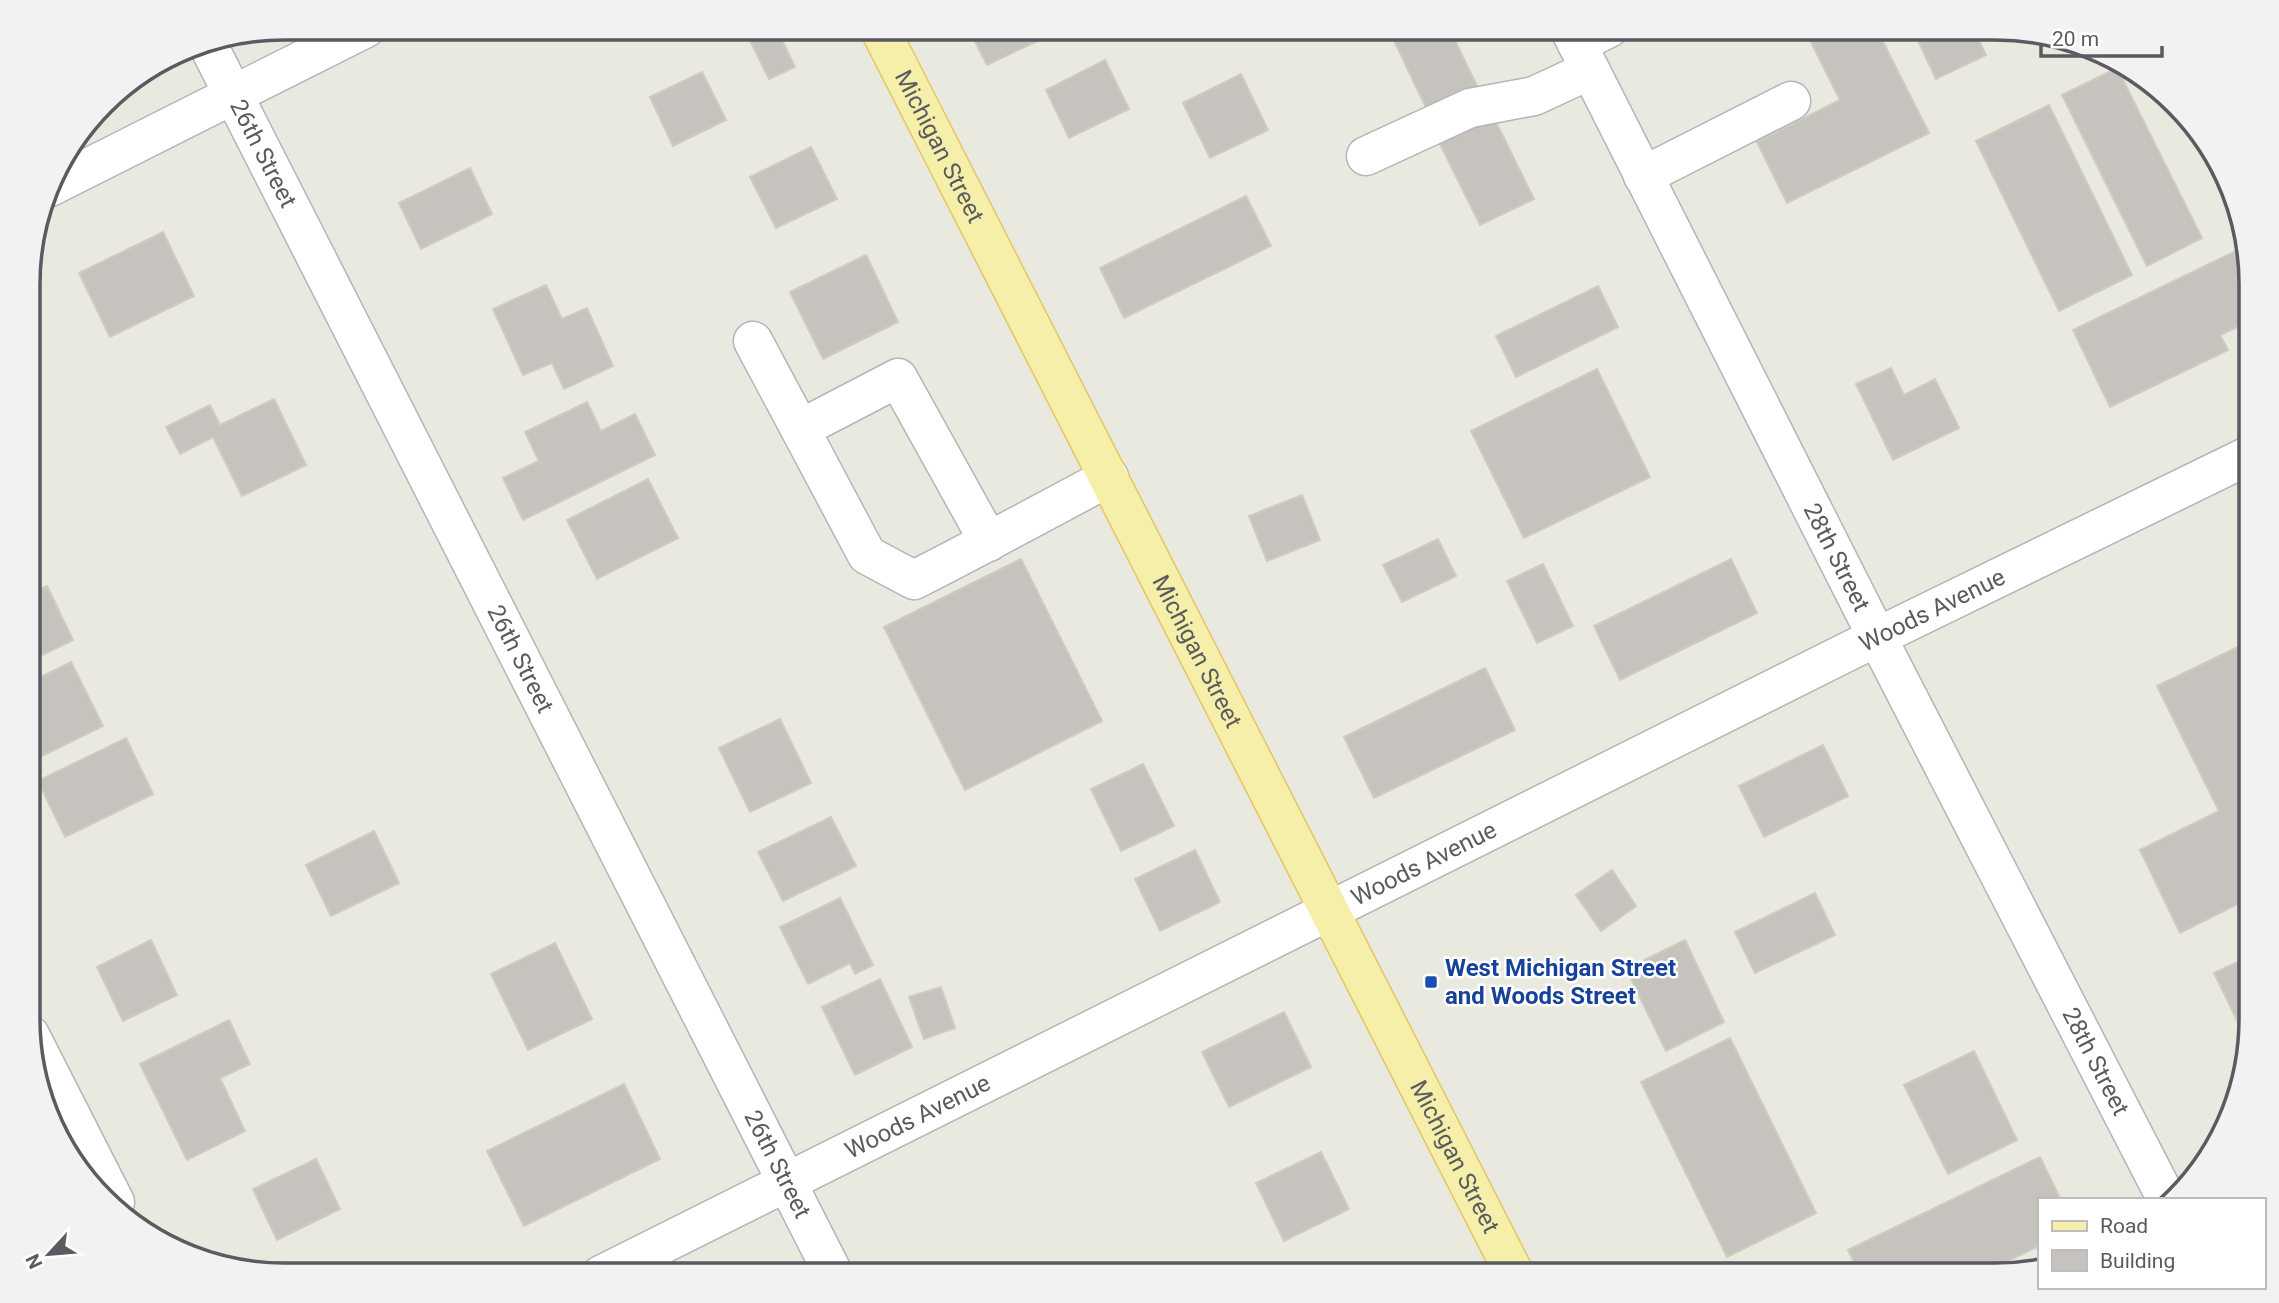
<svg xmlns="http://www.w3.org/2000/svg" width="2279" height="1303" viewBox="0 0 2279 1303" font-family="Roboto,sans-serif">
	<rect width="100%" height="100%" fill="#eae9e0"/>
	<path fill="#c6c3be" stroke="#cecbbf" stroke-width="2" d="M744,28H776L795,67L769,79Z
		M968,28H1044L1048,36L987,65Z
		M1388,28H1449L1478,88L1428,112Z
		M1804,28H1876L1929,133L1787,203L1757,142L1840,100Z
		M1912,28H1973L1986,55L1936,79Z
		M1105,60L1129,109L1069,138L1046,90Z
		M2117,68L2202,238L2147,266L2062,95Z
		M702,72L726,120L673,146L650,97Z
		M1241,74L1268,130L1210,158L1183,103Z
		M2049,105L2132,275L2059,311L1976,141Z
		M1493,116L1534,199L1480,225L1439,142Z
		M811,147L837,199L776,228L750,177Z
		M470,168L492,214L421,249L399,203Z
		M1246,196L1271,246L1124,318L1100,268Z
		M163,232L194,296L110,337L79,273Z
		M2244,247L2250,268V321L2220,335L2228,350L2110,407L2073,330Z
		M866,255L898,322L823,359L790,292Z
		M546,285L562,319L587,308L613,366L564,389L552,363L523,375L493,309Z
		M1598,286L1618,327L1516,377L1496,336Z
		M1891,368L1904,395L1935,379L1959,428L1893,460L1856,384Z
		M1597,369L1650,477L1524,538L1471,431Z
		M274,399L306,465L242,496L213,437L180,454L166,427L210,405L220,425Z
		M587,402L601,431L635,414L655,455L523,520L503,478L539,461L525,432Z
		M648,479L678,538L597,579L567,520Z
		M1302,495L1320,540L1267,561L1249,516Z
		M1438,539L1456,576L1402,602L1383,565Z
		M1021,559L1102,721L965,790L884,627Z
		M1731,559L1757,613L1620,680L1594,626Z
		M1543,564L1573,626L1537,643L1507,581Z
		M47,586L73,640L30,661V594Z
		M2250,641V898L2180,933L2140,850L2219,811L2157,686Z
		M71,662L103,726L30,762V682Z
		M1485,668L1515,730L1374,798L1344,737Z
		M780,719L811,783L750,812L719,748Z
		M126,738L153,794L65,837L38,781Z
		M1823,745L1848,796L1764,837L1739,786Z
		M1143,764L1174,826L1121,851L1091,789Z
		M831,817L856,866L783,901L758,852Z
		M374,831L399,883L331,916L306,865Z
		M1195,850L1220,902L1160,931L1135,879Z
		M1612,870L1636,906L1601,931L1576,895Z
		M1815,893L1835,935L1755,973L1735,932Z
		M840,898L873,965L855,974L850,963L808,984L780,927Z
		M151,940L177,995L123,1021L97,967Z
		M1685,940L1724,1022L1666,1051L1626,969Z
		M555,943L592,1019L528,1050L491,974Z
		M2250,956V1035L2248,1043L2214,973Z
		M880,979L912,1047L855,1075L822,1007Z
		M941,987L955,1028L924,1039L909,997Z
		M1284,1012L1311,1067L1229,1107L1202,1052Z
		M229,1020L250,1064L220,1078L245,1131L187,1160L140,1064Z
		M1730,1038L1816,1213L1727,1257L1641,1082Z
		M1974,1051L2017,1140L1948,1174L1904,1085Z
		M624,1084L660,1159L524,1226L487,1151Z
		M1321,1152L1349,1209L1284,1241L1256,1183Z
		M2040,1157L2061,1200H2039V1246L1981,1274L1860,1275L1848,1250Z
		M316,1159L340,1209L277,1240L253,1189Z"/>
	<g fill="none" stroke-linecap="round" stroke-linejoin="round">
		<defs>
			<g id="minor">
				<path id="s1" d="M1569,28L1877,637L2166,1198"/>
				<path id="s2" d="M207,43L834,1275"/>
				<path d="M1577,44L1609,28"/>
				<path d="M1366,156L1470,108L1534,96L1590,70"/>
				<path d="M1643,176L1791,101"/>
				<path d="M50,187L366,28"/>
				<path d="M753,341L800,429"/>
				<path d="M989,542L898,378L800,429L867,555L914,580C979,547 1044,512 1109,477"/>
				<path d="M30,1035L115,1202"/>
				<path id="s3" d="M601,1275L1877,637L2250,455"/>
			</g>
			<g id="major">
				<path id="s4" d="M879,28L1515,1275"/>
			</g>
		</defs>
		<use href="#minor" stroke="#b3b5ba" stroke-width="41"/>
		<use href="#major" stroke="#e2c762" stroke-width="41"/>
		<use href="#minor" stroke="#fff" stroke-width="38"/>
		<use href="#major" stroke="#f6efaa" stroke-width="38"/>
	</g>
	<rect fill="#1a4fb4" stroke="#fff" stroke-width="2.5" x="1424" y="975" width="14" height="14" rx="3.5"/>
	<g text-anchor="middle" stroke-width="5" stroke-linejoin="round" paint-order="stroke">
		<g font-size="24" fill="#595b60" stroke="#fff">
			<text dy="8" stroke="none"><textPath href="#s4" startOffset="133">Michigan Street</textPath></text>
			<text dy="8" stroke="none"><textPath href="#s2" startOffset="124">26th Street</textPath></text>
			<text dy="8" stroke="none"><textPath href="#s1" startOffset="593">28th Street</textPath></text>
			<text dy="8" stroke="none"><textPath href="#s3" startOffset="1488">Woods Avenue</textPath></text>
			<text dy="8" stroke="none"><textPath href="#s4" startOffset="700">Michigan Street</textPath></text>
			<text dy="8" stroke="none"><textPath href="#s2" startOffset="691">26th Street</textPath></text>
			<text dy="8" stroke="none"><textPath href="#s3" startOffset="920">Woods Avenue</textPath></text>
			<text dy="8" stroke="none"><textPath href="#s1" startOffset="1160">28th Street</textPath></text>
			<text dy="8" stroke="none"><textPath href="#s3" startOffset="354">Woods Avenue</textPath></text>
			<text dy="8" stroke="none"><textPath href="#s4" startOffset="1267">Michigan Street</textPath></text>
			<text dy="8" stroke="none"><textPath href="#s2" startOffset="1258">26th Street</textPath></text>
		</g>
		<g font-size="24" font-weight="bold" fill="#164399" stroke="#fff" text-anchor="start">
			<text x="1445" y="976">West Michigan Street<tspan x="1445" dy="28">and Woods Street</tspan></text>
		</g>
	</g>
	<path d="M0 0H2279V1303H0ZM284 40H1995A244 244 0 0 1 2239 284V1019A244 244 0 0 1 1995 1263H284A244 244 0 0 1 40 1019V284A244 244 0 0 1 284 40Z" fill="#f2f2f2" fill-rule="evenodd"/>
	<path fill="none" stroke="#595b60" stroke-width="3.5" d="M284 40H1995A244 244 0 0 1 2239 284V1019A244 244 0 0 1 1995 1263H284A244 244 0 0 1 40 1019V284A244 244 0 0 1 284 40Z"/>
	<rect x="2038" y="1198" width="228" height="91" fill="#ffffff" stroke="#bdbdbf" stroke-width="2"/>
	<rect x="2052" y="1221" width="35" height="10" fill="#f6efaa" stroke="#bdbdbf" stroke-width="2"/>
	<text x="2100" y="1233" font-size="21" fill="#595b60">Road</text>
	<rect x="2052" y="1250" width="35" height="21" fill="#c6c3be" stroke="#bdbdbf" stroke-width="2"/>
	<text x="2100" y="1268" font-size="21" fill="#595b60">Building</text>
	<g transform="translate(49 1254) rotate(244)" stroke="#ffffff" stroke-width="5" paint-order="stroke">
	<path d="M0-5L12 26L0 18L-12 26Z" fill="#595b60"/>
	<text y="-10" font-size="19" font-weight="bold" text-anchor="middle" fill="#595b60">N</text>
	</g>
	<path d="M2041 46v10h121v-10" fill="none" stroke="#595b60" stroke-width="3.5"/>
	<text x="2052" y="46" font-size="21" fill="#595b60" stroke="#ffffff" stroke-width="5" paint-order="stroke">20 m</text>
</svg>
